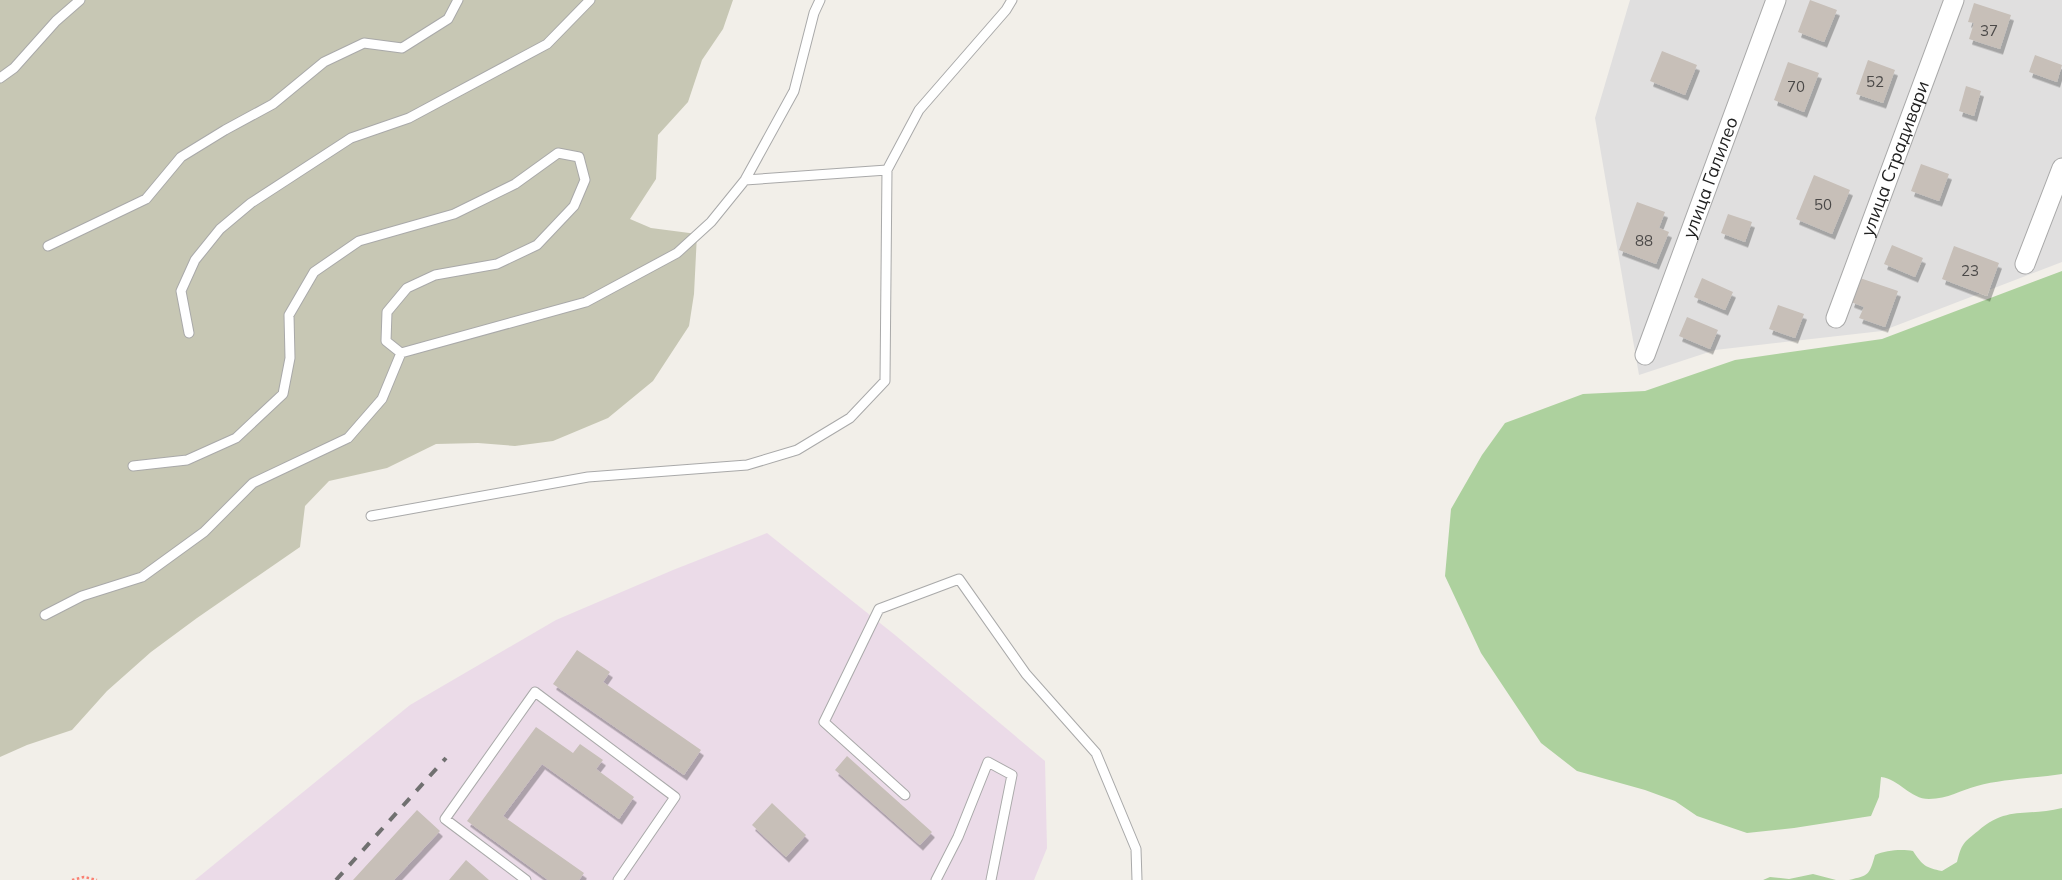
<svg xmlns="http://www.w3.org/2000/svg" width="2062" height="880" viewBox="0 0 2062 880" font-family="Mulish,sans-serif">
	<defs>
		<filter id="shadow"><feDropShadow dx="3" dy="5.5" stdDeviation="0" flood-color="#0004"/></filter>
	</defs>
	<rect width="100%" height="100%" fill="#f2efe9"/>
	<path fill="#e0dfdf" d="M1630,0H2062V262L1882,331L1715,350L1639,375L1595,118Z"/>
	<path fill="#ebdbe8" d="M767,533L895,635L1045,761L1047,848L1034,880H195L410,705L556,620L673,570Z"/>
	<path fill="#c7c7b4" d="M0,0H733L723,29L702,60L688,102L658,135L656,179L630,219L651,228L697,234L694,294L689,326L653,381L608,418L553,441L515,446L478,443L436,444L387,468L329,481L305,506L300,547L197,618L151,652L107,691L72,730L27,745L0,757Z"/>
	<path fill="#add19e" d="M2062,271V774C2036,778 2003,779 1977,786C1961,790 1948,799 1929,799C1910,799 1899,779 1881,777L1879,797L1871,816L1794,828L1747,833L1697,816L1675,801L1645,790L1577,771L1541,743L1481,653L1445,576L1451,509L1482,455L1505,423L1583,394L1645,391L1735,360L1882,339Z
		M2062,808V880H1849C1869,875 1869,876 1875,855C1886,850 1902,849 1913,851C1922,865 1926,868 1942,871L1957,862C1962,843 1963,843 1978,831C2008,805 2028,817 2062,808Z
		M1813,874L1836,880H1763L1770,877L1789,879Z"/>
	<path fill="#c7bfb8" filter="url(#shadow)" d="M1810,0L1837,10L1824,42L1798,32Z
		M1974,3L2011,15L2000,49L1969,39L1974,23L1968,22Z
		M1662,51L1697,65L1685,95L1650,81Z
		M2035,55L2062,65L2057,82L2029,72Z
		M1868,60L1895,70L1883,103L1856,94Z
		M1788,62L1819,73L1804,112L1774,100Z
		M1966,86L1981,91L1974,116L1959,111Z
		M1921,164L1949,174L1939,201L1911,191Z
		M1814,175L1850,190L1832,234L1796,219Z
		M1637,202L1665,212L1659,228L1669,232L1656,264L1619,250Z
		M1728,214L1752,222L1745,242L1721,233Z
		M1892,245L1923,258L1915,277L1884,264Z
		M1954,246L1999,263L1987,296L1942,279Z
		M1702,278L1733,292L1725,310L1694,297Z
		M1860,278L1898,291L1885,327L1859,318L1864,307L1851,302Z
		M1778,305L1804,314L1795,338L1769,329Z
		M1687,317L1718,330L1710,349L1679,336Z
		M577,650L610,672L603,682L701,750L684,775L553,684Z
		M536,727L573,753L580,744L603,760L596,769L634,797L619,819L542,764L503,816L584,873L579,880H548L467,821Z
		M847,756L932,832L920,845L835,770Z
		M772,803L806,835L786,857L752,825Z
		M417,810L440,831L394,880H353Z
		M466,860L489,880H449Z"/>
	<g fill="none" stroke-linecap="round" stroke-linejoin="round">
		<defs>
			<path id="service" d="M0,78L14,68L56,21L80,0
				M745,180L887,170
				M48,246L146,199L181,157L225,130L273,104L324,62L364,43L402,48L448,19L458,0
				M189,333L181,291L195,260L220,229L251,203L351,138L409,118L547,44L590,0
				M133,466L187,460L236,438L283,394L290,358L289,315L314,272L359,241L454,214L515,184L558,153L579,157L585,180L574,206L537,245L497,264L435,275L407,288L387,312L386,341L401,353L586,302L677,253L711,222L745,180L794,91L814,13L820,0
				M371,516L588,477L747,465L797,450L850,418L885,381L887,170L919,110L1006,10L1012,0
				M45,615L82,596L142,577L204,532L253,483L348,438L382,399L401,353
				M905,795L824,722L879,609L959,579L1026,674L1096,753L1136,849L1137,880
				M526,880L445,819L535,692L675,797L618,880
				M936,880L958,837L988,762L1012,775L991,880"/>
			<g id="minor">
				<path d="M2025,264L2062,168"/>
				<path id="s1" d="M1836,318L1954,0"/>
				<path id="s2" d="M1645,355L1776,0"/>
			</g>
		</defs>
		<use href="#service" stroke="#a9a9a9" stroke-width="11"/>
		<use href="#minor" stroke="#a9a9a9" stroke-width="21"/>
		<path stroke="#fa8072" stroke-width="2.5" stroke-dasharray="2.5 2.5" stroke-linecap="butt" d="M72,880L84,877L97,880"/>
		<use href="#service" stroke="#fff" stroke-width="9"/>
		<use href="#minor" stroke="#fff" stroke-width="19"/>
		<path stroke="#707070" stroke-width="4" stroke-dasharray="10 10" stroke-linecap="butt" d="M336,880L446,758"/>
	</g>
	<g text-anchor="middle" stroke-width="4.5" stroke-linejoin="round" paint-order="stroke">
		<g font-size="15" fill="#4b4948">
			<text x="1989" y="36">37</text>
			<text x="1875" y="87">52</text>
			<text x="1796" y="92">70</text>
			<text x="1823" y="210">50</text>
			<text x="1644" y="246">88</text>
			<text x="1970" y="276">23</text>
		</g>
		<g font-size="18" fill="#222" stroke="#fff">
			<text dy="6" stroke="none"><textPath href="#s1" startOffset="170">улица Страдивари</textPath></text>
			<text dy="6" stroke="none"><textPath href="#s2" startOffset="189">улица Галилео</textPath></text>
		</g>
	</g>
</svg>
